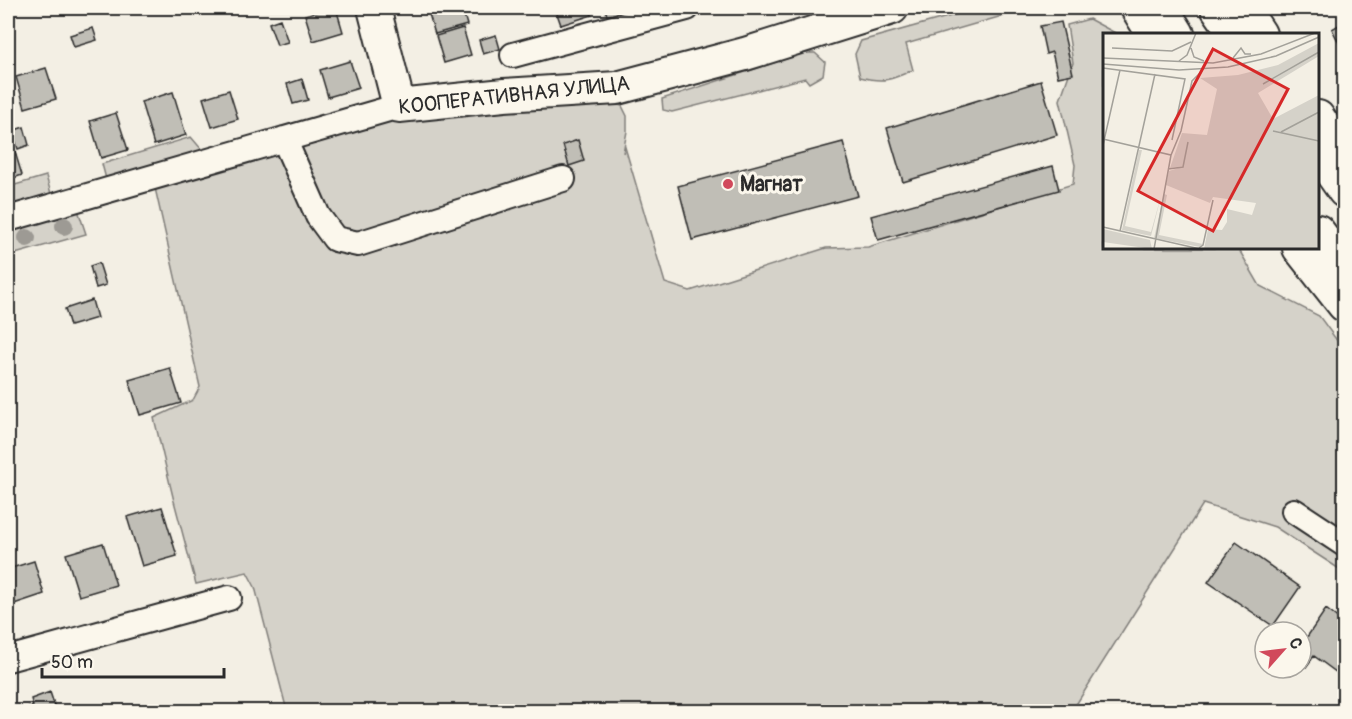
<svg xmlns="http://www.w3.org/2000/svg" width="1352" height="719" viewBox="0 0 1352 719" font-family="Pangolin,sans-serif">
	<rect width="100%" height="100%" fill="#f3efe4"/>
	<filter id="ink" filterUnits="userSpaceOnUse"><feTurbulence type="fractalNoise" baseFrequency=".0167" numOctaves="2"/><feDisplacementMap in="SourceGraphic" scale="12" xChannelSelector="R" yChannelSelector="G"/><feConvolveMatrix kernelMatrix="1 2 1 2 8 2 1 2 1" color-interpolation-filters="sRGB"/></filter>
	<g filter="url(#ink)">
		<path fill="#d5d2c9" stroke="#807e7a" stroke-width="1.5" d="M980,8H1007L1009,14L906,44L913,70C891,80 883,83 860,77L855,54L861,41Z
			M1089,19L1117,34H1104V248H1238L1260,286L1319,316L1344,350V572L1275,527L1203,504L1072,711H287L255,587L247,572L196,584L174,501L154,418L193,400L200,387L155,188L272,152L283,158L325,242L549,197L567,187L359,232L339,229L329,219L299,148L394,118L608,102L622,106L627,116V131L623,153L625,147L665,283L690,291L826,248L868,247L1073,184L1075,165L1060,100L1073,63L1067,25Z
			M804,53H815L825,62L823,75L809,83L805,78L672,112L663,110L662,99Z
			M191,137L203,151L106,179L102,164Z
			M46,176L52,197L8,210V187Z
			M77,207L86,234L8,256V227Z"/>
		<path fill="#c0beb6" stroke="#2b2b2b" stroke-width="1.5" d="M330,8H336L343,32L313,41L305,15Z
			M451,8H462L467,25L435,34L429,14Z
			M555,8H590L592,15L561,25Z
			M605,8H635L607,16Z
			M280,19L288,42L277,45L269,23Z
			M1061,22L1073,74L1058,77L1052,52L1046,54L1040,26Z
			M1344,22V53L1332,29Z
			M93,28L97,40L74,47L70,35Z
			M463,28L471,55L444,63L436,36Z
			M496,35L500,49L483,54L479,40Z
			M350,61L359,88L328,97L320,70Z
			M46,68L56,99L25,108L16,77Z
			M302,79L308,100L293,104L287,84Z
			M1041,81L1057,135L903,182L887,128Z
			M229,90L238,119L212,127L203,98Z
			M173,92L186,135L154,145L141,102Z
			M116,113L128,150L101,158L90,121Z
			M24,127L29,145L18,149L12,131Z
			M8,129L22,175L8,180Z
			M578,140L584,161L569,166L563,145Z
			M843,142L858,196L692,240L678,186Z
			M1053,166L1059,190L878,240L871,216Z
			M99,263L106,285L96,288L90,266Z
			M92,300L97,318L70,326L65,309Z
			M170,368L181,403L140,415L129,380Z
			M162,507L177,556L142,566L127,517Z
			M1236,542L1300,587L1273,626L1208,582Z
			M103,543L116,585L79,596L66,554Z
			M34,561L44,594L14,604L8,583V569Z
			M1326,609L1344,623V678L1314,656L1306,667L1301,664V633L1307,637Z
			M50,692L56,710L63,708L65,712H24L23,709L33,706L31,699Z"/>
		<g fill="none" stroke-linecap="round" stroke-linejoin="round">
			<defs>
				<path id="minor" d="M513,55L687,8
					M284,139L318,216L335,239L358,244L563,179
					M8,219L399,106
					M1294,511L1344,544
					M8,659L229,598"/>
				<path id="major" d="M374,8L399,106L504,95L617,88L745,54L892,8
					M1137,8L1153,34
					M1162,8L1178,34
					M1217,8L1235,34
					M1243,8L1260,34
					M1318,117L1344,154
					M1318,154L1344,191
					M1318,231L1344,266
					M1299,248L1344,305"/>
			</defs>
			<use href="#minor" stroke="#2b2b2b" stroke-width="28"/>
			<use href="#major" stroke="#2b2b2b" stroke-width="36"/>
			<use href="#minor" stroke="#fbf7ec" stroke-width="24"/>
			<use href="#major" stroke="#fbf7ec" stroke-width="32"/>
		</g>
		<g fill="#9d9a94">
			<circle cx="64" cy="226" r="9"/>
			<circle cx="27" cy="238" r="9"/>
		</g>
	</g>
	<circle fill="#d1495b" stroke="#fbf7ec" stroke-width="2" cx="728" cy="184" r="6"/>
	<g text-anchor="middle" stroke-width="6" stroke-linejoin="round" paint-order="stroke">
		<g font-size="21" fill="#2b2b2b" stroke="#fbf7ec">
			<text transform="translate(514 95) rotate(-6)" y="7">КООПЕРАТИВНАЯ УЛИЦА</text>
		</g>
		<g font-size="21" font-weight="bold" fill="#2b2b2b" stroke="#fbf7ec" text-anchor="start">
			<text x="740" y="191">Магнат</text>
		</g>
	</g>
	<g transform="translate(1103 33)">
		<rect width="216" height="216" fill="#f3efe4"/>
		<path d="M216,10V23L155,60L170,86L216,62V216H101L105,196L119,197L124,189V176L149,182L153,170L110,164L107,170L63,152L66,138L81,133L67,135L79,100L104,102L114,56L97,45L135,42L175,32ZM36,117H39L22,193L48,199L58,163L48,203L19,197ZM61,161L64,162L56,202L100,211L97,214L51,205ZM0,196L47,207L49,216L0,209Z" fill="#d5d2c9"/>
		<path fill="none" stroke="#a3a19a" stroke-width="1.5" d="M9,15L69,18L88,9M88,15L91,24L101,28M0,25L110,30L158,21L212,0M130,25L138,15L142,21H148M76,28L84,22L93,0M0,31L76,37L125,34L173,23L216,4M0,35L82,46L69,107M160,51L216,19M170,98L216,108M178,99L216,79M0,106L68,122L78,98L89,48L98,39M0,112L17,37M65,136L80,134L85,109M0,194L97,216M17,198L52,41M96,215L100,212L110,167M51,216L68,122"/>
		<path fill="#d62828" fill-opacity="0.15" stroke="#d62828" stroke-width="3" d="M110,16L185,56L110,198L35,158Z"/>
		<rect width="216" height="216" fill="none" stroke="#2b2b2b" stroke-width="3"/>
	</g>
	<rect width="1352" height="719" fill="none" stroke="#fbf7ec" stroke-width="30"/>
	<rect x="15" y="15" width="1322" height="689" fill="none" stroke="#2b2b2b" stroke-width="2" filter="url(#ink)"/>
	<g transform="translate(1283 650) rotate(62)"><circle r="28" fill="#fbf7ec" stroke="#a8a59f" stroke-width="1.5"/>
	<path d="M0-4.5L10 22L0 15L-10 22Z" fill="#d1495b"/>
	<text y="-9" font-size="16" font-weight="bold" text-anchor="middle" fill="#2b2b2b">С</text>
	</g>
	<path d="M42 668v9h182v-9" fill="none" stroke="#2b2b2b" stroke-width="3"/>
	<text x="51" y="668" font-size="18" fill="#2b2b2b" stroke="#fbf7ec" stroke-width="4.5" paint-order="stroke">50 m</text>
</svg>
